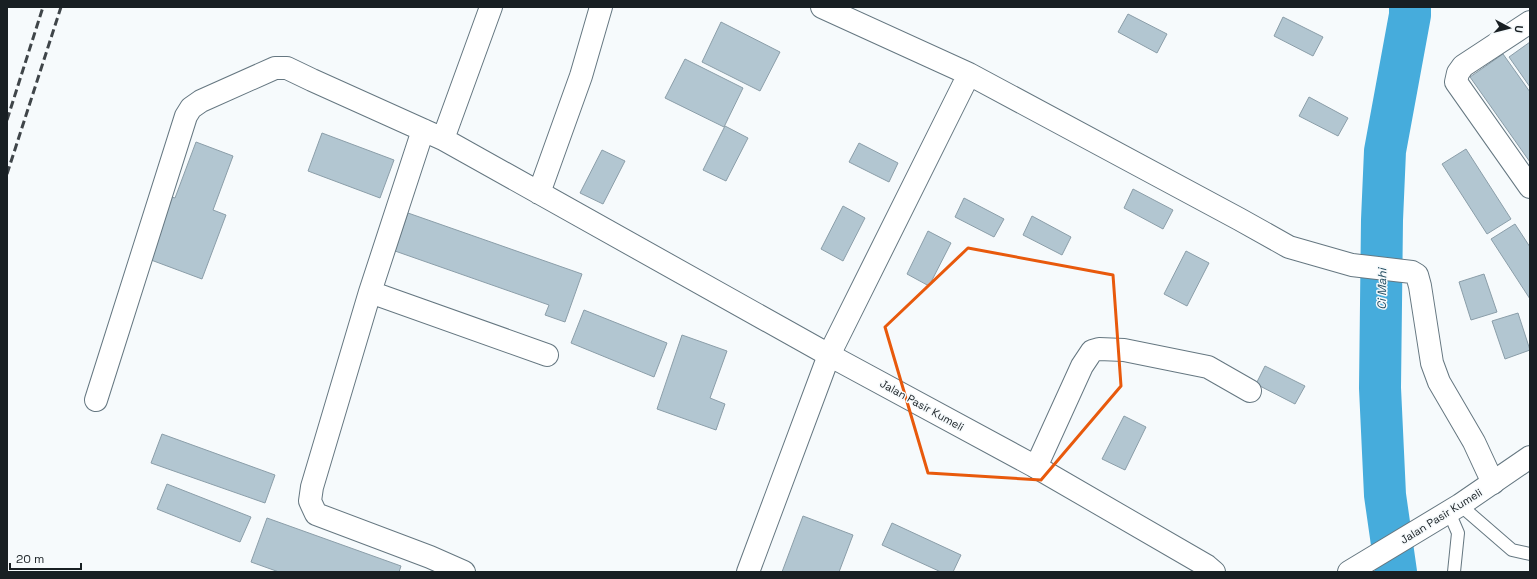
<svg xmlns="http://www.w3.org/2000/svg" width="1537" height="579" viewBox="0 0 1537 579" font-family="'Space Grotesk',sans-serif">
	<rect width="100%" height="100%" fill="#f6fafc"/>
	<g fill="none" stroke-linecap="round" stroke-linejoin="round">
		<path stroke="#46acdc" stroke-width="42" d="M1396,572L1385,495L1380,388L1382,220L1385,151L1410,15V7"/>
	</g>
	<path fill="#b2c6d1" stroke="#8b9ea9" d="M1128,14L1167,34L1157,53L1118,32Z
		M1283,17L1323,37L1313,56L1274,36Z
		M721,22L780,52L760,91L702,62Z
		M1530,42V87L1509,57Z
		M1503,54L1530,92V162L1470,77Z
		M685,59L743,88L724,127L665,98Z
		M1309,97L1348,118L1338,136L1299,116Z
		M725,126L748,138L726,181L703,170Z
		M322,133L394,160L380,198L308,171Z
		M196,142L233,156L213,210L226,215L202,279L143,257L166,195L175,198Z
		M859,143L898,163L889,182L849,162Z
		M1466,149L1511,219L1487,234L1442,164Z
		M602,150L625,161L603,204L580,193Z
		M1133,189L1173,210L1163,229L1124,208Z
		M964,198L1004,219L994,237L955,217Z
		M843,206L865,218L843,261L821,249Z
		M408,213L582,274L565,322L545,315L549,305L395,251Z
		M1032,216L1071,237L1062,255L1023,235Z
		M1515,224L1530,247V299L1491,239Z
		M928,231L951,243L929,286L907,274Z
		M1186,251L1209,263L1187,306L1164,294Z
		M1484,274L1497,312L1471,320L1459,282Z
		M584,310L667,343L654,377L571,343Z
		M1518,313L1530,350L1505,359L1492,321Z
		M682,335L727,351L710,398L725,404L716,430L657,409Z
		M1265,366L1305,386L1295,404L1256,384Z
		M1124,416L1146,427L1125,470L1102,459Z
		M162,434L275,475L265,503L151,463Z
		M167,484L251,517L240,542L157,509Z
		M803,516L853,535L839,572H782Z
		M267,518L401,566L399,572H279L251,562Z
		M892,523L961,555L953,572H941L882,545Z"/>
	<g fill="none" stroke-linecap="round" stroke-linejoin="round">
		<defs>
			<path id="service" d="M1460,505L1512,550L1530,554
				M1449,512L1458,533L1454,572"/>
			<path id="minor" d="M822,7L969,74L1239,219L1289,247L1352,265L1412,272L1417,275L1420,286L1432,363L1439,382L1474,442L1493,483
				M1530,22L1463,66L1458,73L1456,82L1530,187
				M423,130L370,292L312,487L310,501L316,514L430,557L464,572
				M443,139L491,7
				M539,193L581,76L601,7
				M370,292L547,355
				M96,400L186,116L191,108L201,101L275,68H287L312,80L443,139L829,355L969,74
				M1036,467L1082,366L1092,351L1099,349L1124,350L1208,367L1250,391"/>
			<path id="tertiary" d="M748,572L829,355L1036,467L1207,566L1214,572
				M1349,572L1460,505L1530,457"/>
		</defs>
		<use href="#service" stroke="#657781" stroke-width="14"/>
		<use href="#minor" stroke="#657781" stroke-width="24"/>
		<use href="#tertiary" stroke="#657781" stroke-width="24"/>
		<use href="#service" stroke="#fff" stroke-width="12"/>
		<use href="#minor" stroke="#fff" stroke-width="22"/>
		<use href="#tertiary" stroke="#fff" stroke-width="22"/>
		<path stroke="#3f4549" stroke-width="3" stroke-dasharray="8 4" stroke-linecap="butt" d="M7,120L43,7
			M7,174L61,7"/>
	</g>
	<path fill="none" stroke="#e8590c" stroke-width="3" stroke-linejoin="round" d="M968,248L1113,275L1121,386L1041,480L928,473L885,327Z"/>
	<g text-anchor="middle" stroke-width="3" stroke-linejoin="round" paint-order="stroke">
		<g font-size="11" fill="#181f23" stroke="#f6fafc">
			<text transform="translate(922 405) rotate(29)" y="4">Jalan Pasir Kumeli</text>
			<text transform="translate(1441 516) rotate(-32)" y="4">Jalan Pasir Kumeli</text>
		</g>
		<g font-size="12" font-style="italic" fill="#234d61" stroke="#f6fafc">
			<text transform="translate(1382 289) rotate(-89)" y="4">Ci Mahi</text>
		</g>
	</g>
	<rect width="1537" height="579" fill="none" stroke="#181f23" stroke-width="16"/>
	<g transform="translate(1509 28) rotate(97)" stroke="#f6fafc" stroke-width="3" paint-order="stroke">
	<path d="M0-3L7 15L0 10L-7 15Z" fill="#181f23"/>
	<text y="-6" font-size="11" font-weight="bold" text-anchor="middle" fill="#181f23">U</text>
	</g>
	<path d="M10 563v6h71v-6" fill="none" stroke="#181f23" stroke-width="2"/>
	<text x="16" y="563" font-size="12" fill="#181f23" stroke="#f6fafc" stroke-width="3" paint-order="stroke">20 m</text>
</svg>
